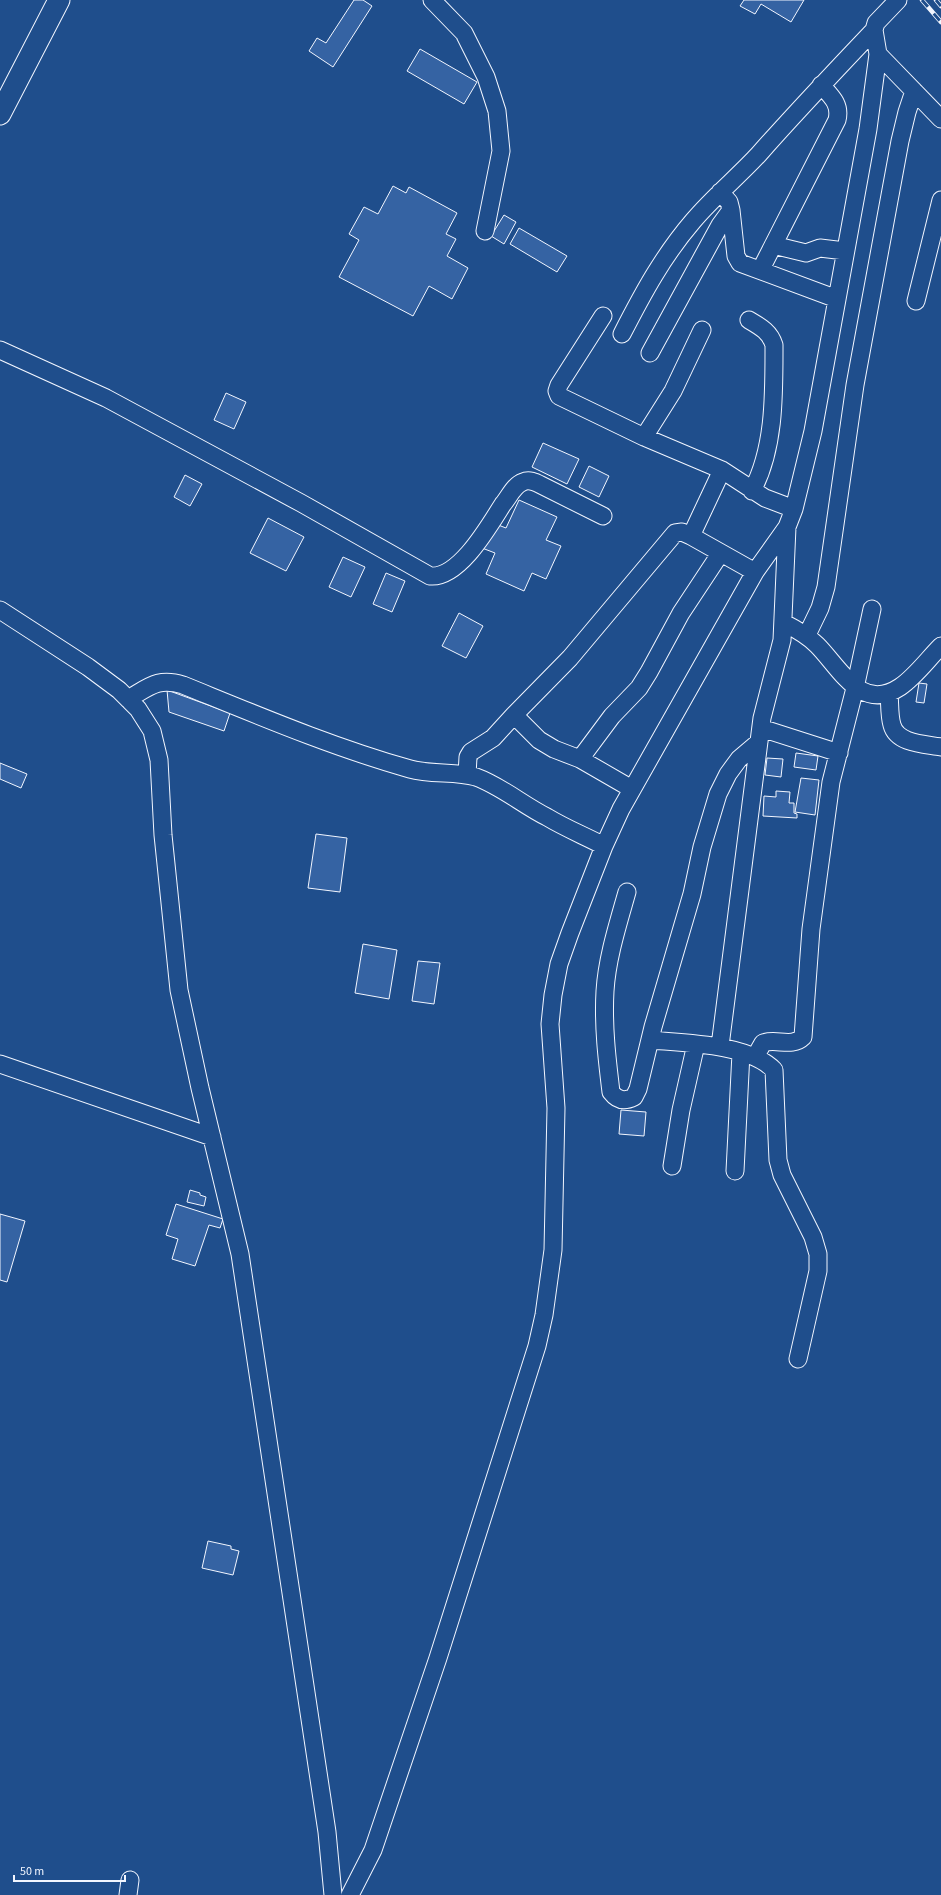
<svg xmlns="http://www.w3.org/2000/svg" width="941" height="1895" viewBox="0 0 941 1895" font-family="'Source Sans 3',sans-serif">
	<rect width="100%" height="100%" fill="#1f4e8c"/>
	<path fill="#3563a3" stroke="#f2f6ff" d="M354,0H363L372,6L333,67L309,51L317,38L326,43Z
		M744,0H804L791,22L761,4L755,14L740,6Z
		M420,49L477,82L464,104L407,71Z
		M393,186L406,193L409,187L457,213L446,234L456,239L447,256L468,268L452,299L429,286L413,316L339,277L359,240L349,234L364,207L378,214Z
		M504,215L516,222L504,244L491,236Z
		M519,228L567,256L557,272L510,244Z
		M226,393L246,402L234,429L214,420Z
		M543,443L579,459L567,484L532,467Z
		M589,466L609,476L599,497L579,487Z
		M185,475L202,484L190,506L174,497Z
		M519,500L557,517L546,540L561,546L546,579L532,573L524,591L486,574L495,553L482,548L493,523L506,528Z
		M268,518L304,537L286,571L250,553Z
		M343,557L365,567L351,597L329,587Z
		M386,573L405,581L392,612L373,604Z
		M459,613L483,626L466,658L442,646Z
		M919,683L927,684L924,703L916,702Z
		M167,690L230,713L224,731L169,712Z
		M796,753L818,756L816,770L794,767Z
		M767,758L783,759L781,777L765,775Z
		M0,763L27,774L21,788L0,779Z
		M801,778L819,780L815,815L795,812Z
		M776,791L790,792L789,803H794V813L797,814V818L763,816L764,796L776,797Z
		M316,834L347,838L340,892L308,888Z
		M363,944L397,950L389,999L355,993Z
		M418,961L440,963L434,1004L412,1001Z
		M621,1110L646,1112L644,1136L619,1134Z
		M190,1190L200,1193V1195L206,1197L204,1206L187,1202Z
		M176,1204L223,1219L220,1228L209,1225L195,1266L172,1259L178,1239L166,1235Z
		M0,1214L25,1221L7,1282L0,1280Z
		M208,1541L231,1546V1549L239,1551L233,1575L202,1568Z"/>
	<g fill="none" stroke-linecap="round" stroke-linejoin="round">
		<defs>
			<path id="minor" d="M432,0L464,33L486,77L497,111L501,151L485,231
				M878,54L941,119
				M720,192L729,202L731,210L736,256L740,263L837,299
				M773,245L806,253L820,248L845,251
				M761,269L837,120C841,104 831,96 821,85
				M916,301L941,200
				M603,316L559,385L557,391L559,396L644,437L722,470L765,498L794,509
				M749,320C761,327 770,332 774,345C774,394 775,448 752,491
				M622,334C643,293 663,256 693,221C713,197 738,177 759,154C796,112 835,71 874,30
				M0,350L106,398L301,503L430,576C459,579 489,526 503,504C509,497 514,485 523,482C529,479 535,482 541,485L603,516
				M650,353L720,225L731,210
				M644,437L673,391L702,330
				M691,536L722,470
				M0,610L88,667L119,690L138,709L152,731L159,760L163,835L179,990L200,1088L240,1254L327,1832L333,1895
				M784,623C796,629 807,635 817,645C840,668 861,713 900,687C915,677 928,659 941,646
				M807,635L820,608L826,587L855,385L900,141L907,112L914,91
				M889,693C890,703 889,715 892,725C897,744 925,744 941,747
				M128,699C149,687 158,677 183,685C257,715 332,747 410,769C431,775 456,771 476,777C501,786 523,805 547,817C565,828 585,836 604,846
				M514,715L539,740L554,749L580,759L632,789
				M761,728L839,753
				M580,759L612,716L639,688L649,672L681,613L720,554
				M467,775L468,757L471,752L493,738L514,715L570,658L675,533L682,532L691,536L755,572
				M627,892C618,924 607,958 605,991C603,1026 607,1059 611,1092C617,1100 624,1102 634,1097L638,1089L653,1027L692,894L702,847L718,794L728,774L739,759L759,742
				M650,1040C685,1043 749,1044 774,1070L778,1160L782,1175L813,1237L818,1254V1271L798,1359
				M720,1046L762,718L782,640L787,527
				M755,1057L763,1043C776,1038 792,1048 803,1037L811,929L831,782L855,688L872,609
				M0,1064L212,1137
				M672,1166L681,1110L696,1044
				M735,1171L741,1053
				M128,1895L130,1880
				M350,1895L373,1850L438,1658L537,1346L544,1315L553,1250L556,1108L550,1024L553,995L559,964L570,933L604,846L621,809L755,572L787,527L794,509L813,431L868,129L878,54L874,30L876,23L898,0"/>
			<path id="major" d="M0,114L59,0"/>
		</defs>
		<use href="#minor" stroke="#f2f6ff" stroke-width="19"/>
		<use href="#major" stroke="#f2f6ff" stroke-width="23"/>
		<use href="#minor" stroke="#1f4e8c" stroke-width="17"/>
		<use href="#major" stroke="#1f4e8c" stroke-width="21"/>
		<defs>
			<path id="rail" d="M922,0L941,22
				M936,0L941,6"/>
		</defs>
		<use href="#rail" stroke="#f2f6ff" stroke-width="4.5"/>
		<use href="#rail" stroke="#1f4e8c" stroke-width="3" stroke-dasharray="9" stroke-linecap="butt"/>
	</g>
	<path d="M14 1875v6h111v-6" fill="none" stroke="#f2f6ff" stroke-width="2"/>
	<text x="20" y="1875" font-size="12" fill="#f2f6ff" stroke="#1f4e8c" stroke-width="3" paint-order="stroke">50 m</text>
</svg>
